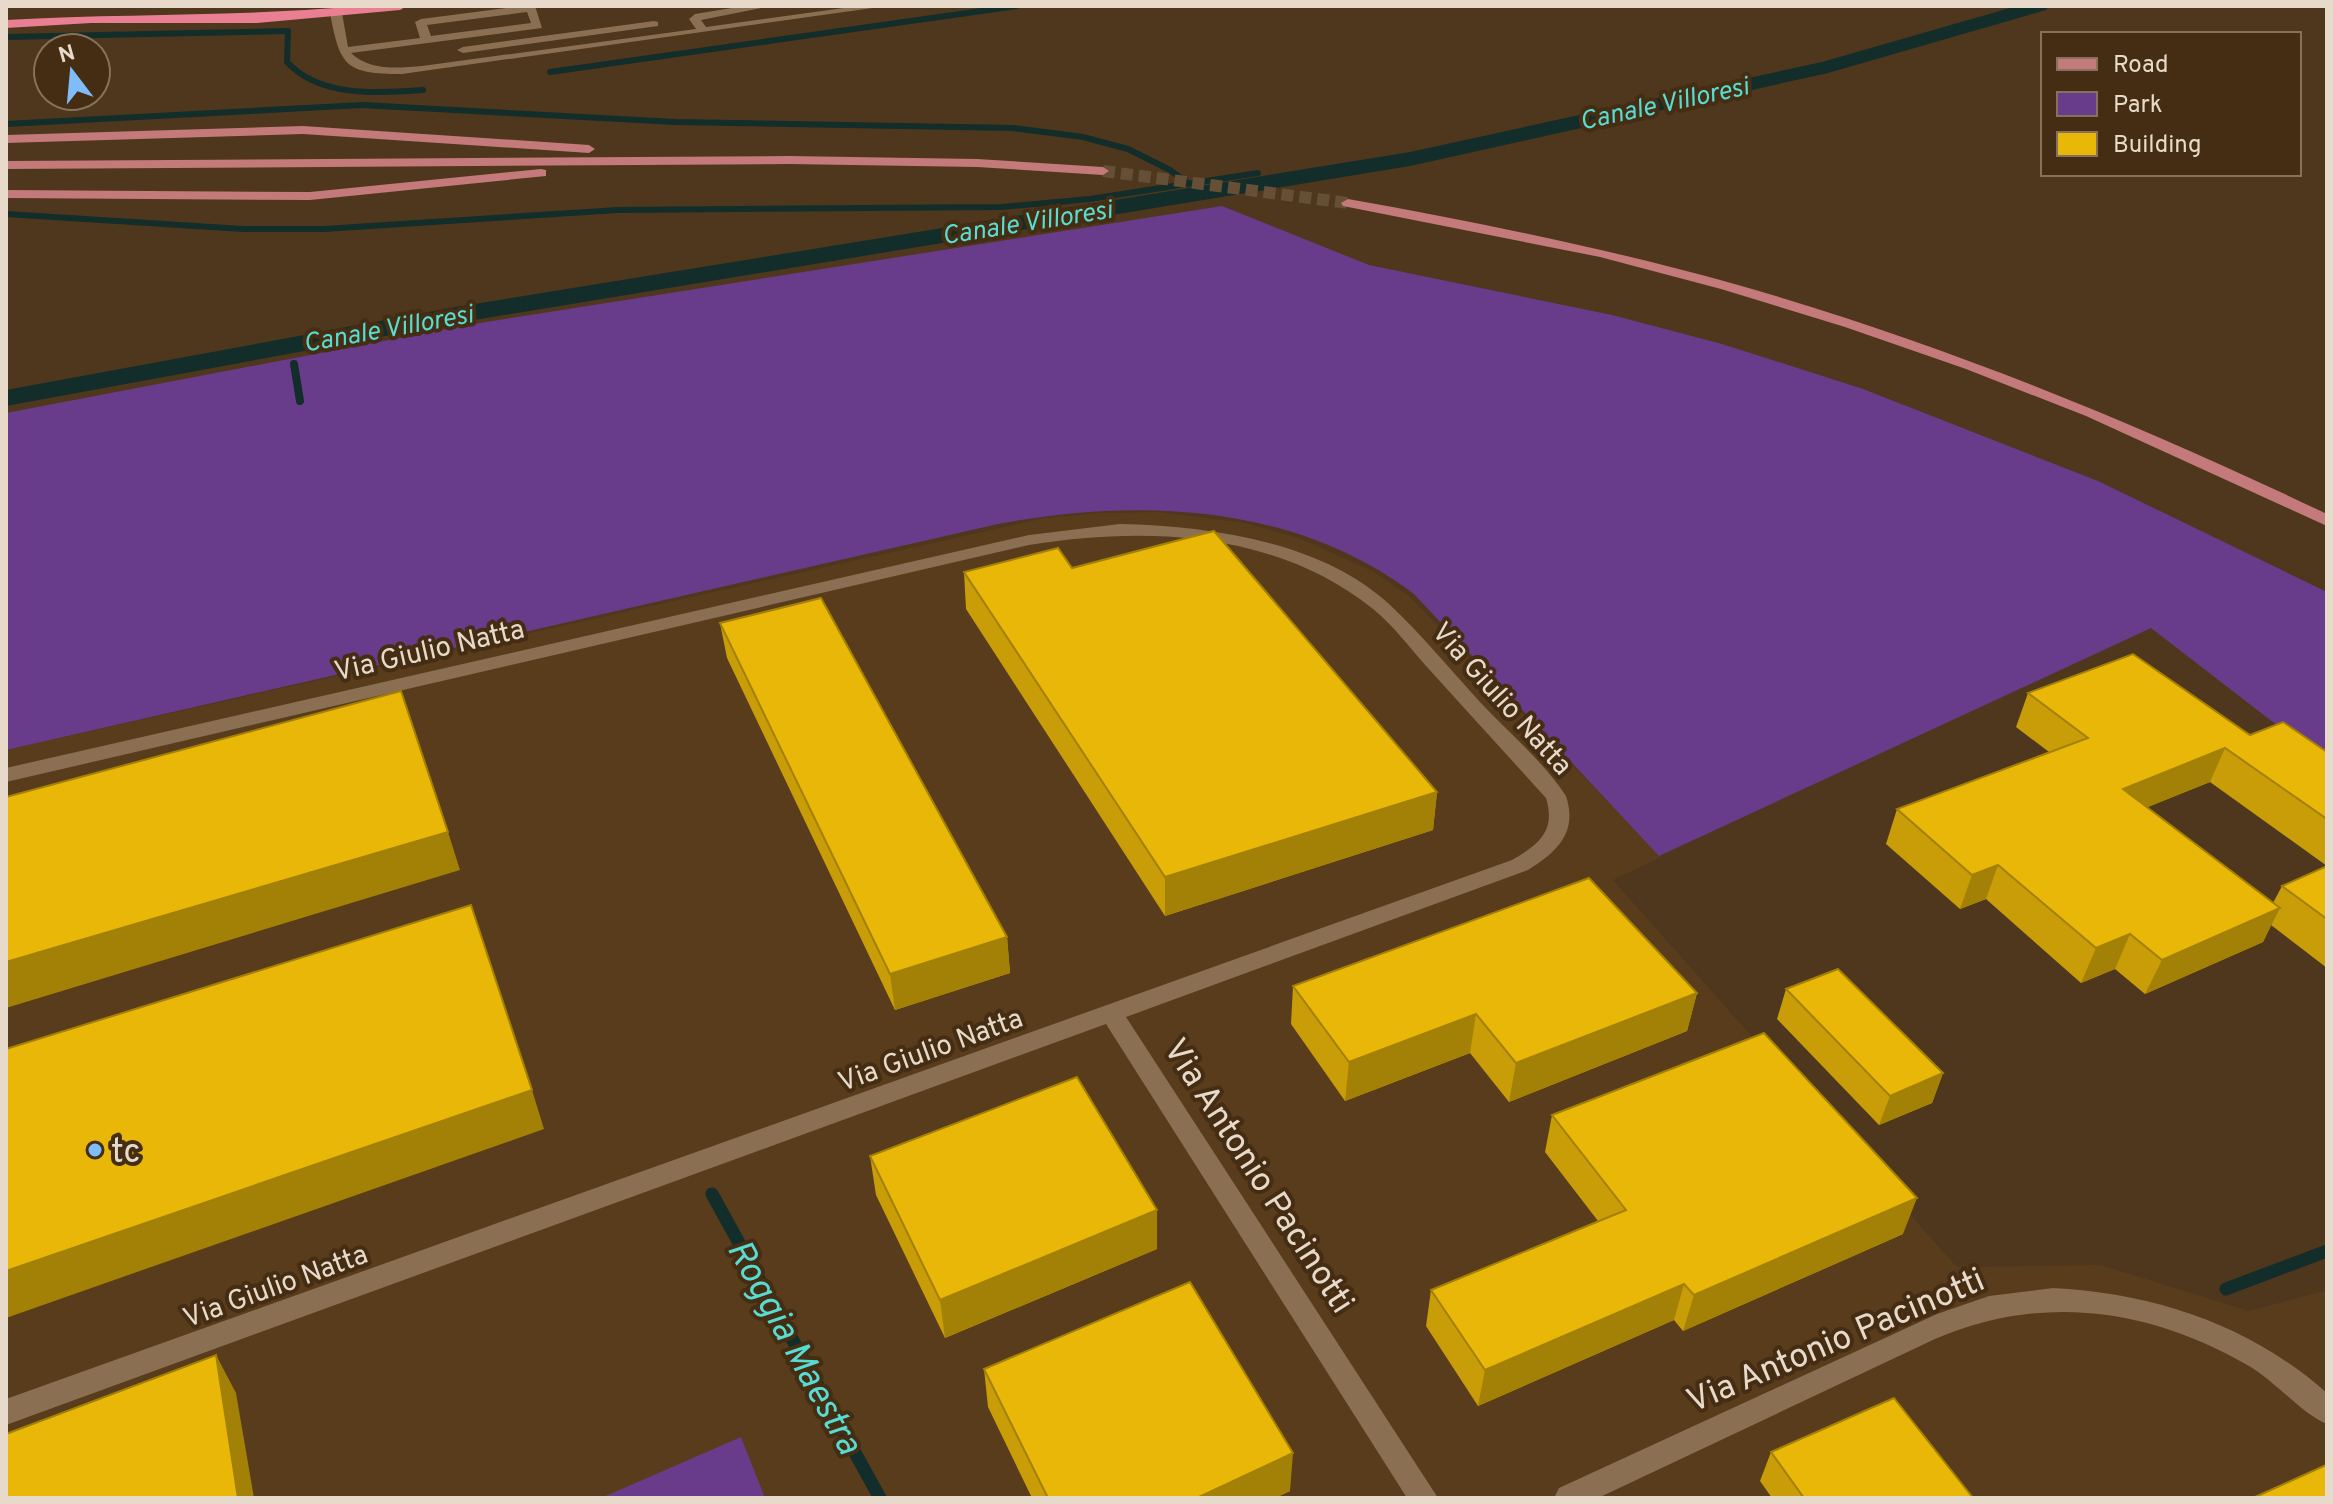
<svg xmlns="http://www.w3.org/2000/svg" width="2333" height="1504" viewBox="0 0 2333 1504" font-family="Overpass,sans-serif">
	<rect width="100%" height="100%" fill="#4e371c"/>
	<path fill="#593c1b" d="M1159,512L1245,523L1302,539L1372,571L1409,596L1661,857L1613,880L1957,1267L2101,1265L2249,1311L2327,1290V1498H6V750L1045,518L1100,513Z"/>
	<path fill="#693c8b" d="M1222,206L1369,265L1612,315L1722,344L1863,389L2098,481L2327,592V764L2151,628L1659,856L1414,594C1295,504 1140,497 998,524L6,750V413L467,325Z
		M741,1437L765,1498H601Z"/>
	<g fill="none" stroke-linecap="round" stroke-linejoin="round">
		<path stroke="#132d2b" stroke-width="6" d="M6,37L288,31L287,62C320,98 378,93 423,90
			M550,72L1017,6
			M6,124L362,105L675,122L1013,128L1083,137L1128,149L1170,170L1189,184
			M6,214L243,229H324L618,210L1001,207L1090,199L1258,173"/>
		<path stroke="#132d2b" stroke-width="8" d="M294,364L300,401"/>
		<path stroke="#132d2b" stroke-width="13" d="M712,1194L880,1498
			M2226,1289L2327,1251"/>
		<path fill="#132d2b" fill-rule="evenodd" d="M2017,6H2049L2046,10L1828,73L1410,166L456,323L6,406V390L456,307L1410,152L1822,62Z"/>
		<path stroke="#654f36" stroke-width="12" stroke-dasharray="12 6" stroke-linecap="butt" d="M1103,171L1348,203"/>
		<path fill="#8a6f53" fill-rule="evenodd" d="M521,6H535L542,28L351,53C370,71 398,68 422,66L696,29L689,19L695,14L744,6H771L701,20L706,27L858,6H887L402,74C345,74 340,66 330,13L336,10L342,13L348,47L420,38L415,22L421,19ZM527,12L531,23L431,36L427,25Z
			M654,21L658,22V26L463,53L457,50L463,47Z
			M1120,524C1208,526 1321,541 1389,604C1421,634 1450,669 1480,702C1508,732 1544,762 1566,796C1578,833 1557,852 1528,870L1126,1017L1438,1498H1407L1106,1024L6,1425V1399L1512,860C1539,844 1556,831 1546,798C1507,755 1467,711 1427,667C1410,648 1393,625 1373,609C1276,531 1146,526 1029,545L6,782V768L1029,535Z
			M2053,1288C2154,1293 2250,1325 2327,1393V1424C2303,1415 2275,1381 2249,1366C2150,1308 2041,1293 1935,1339L1598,1498H1554L1559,1488L1937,1314L1989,1296Z"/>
		<path fill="#c4797a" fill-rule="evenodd" d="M303,126L589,145L595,149L589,153L303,134L6,143V135Z
			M789,156L977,159L1103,167L1109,171L1103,175L977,167L789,164L6,169V161Z
			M541,169L546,170V176L310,200L6,198V190L310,192Z
			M1348,199C1477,222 1605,248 1731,283C1937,341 2134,422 2327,514V526L2086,416L1966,369L1845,327L1721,289L1600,257L1343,206L1341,203Z"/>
		<path fill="#ea7f94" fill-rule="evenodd" d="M356,6H407L400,10L257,23H91L6,28V20C123,13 240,17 356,6Z"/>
	</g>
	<path fill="#c89d07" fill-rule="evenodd" d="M1072,568L1437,792L1433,830L1165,916L966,609L964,572Z
		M720,623L1007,937L1010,973L895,1010L727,658Z
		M2028,693L2250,735L2327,752V968L2271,925L2263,942L2145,994L2115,969L2081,983L1986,899L1960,909L1886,844L1897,809L2049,752L2016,727ZM2210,782L2327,866L2282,886L2273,903L2147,807Z
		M1293,986L1697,993L1687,1031L1509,1102L1470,1053L1345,1101L1291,1024Z
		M1786,989L1943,1073L1932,1103L1879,1125L1777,1019Z
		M1552,1115L1903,1234L1683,1331L1674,1320L1478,1406L1426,1326L1431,1290L1598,1221L1545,1152Z
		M870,1156L1157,1210V1249L945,1338L876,1195Z
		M984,1369L1290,1491L1275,1498H1032L988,1407Z
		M1771,1452L1973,1498H1772L1760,1481Z"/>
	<path fill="#a38006" d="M2225,748L2210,782L2109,823L2123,789Z
		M1437,792L1433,830L1165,916V877Z
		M448,832L460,870L6,1008V962Z
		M1998,865L1986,899L1960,909L1972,875Z
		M2280,908L2263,942L2145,994L2162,960Z
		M2130,934L2115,969L2081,983L2096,948Z
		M1007,937L1010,973L895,1010L890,974Z
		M1697,993L1687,1031L1509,1102L1516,1063Z
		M1476,1014L1470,1053L1345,1101L1349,1062Z
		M1943,1073L1932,1103L1879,1125L1890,1096Z
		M532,1090L544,1129L6,1318V1271Z
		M1917,1198L1903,1234L1683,1331L1694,1295Z
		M1157,1210V1249L945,1338L940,1300Z
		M1684,1284L1674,1320L1478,1406L1485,1370Z
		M216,1355L236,1393L254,1498H238Z
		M1293,1453L1290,1491L1275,1498H1197Z"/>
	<path fill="#e9b708" stroke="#a38006" stroke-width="2" d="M1214,531L1437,792L1165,877L964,572L1058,548L1072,568Z
		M821,598L1007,937L890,974L720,623Z
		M2133,654L2250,735L2283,722L2327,752V819L2225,748L2123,789L2280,908L2162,960L2130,934L2096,948L1998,865L1972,875L1897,809L2088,738L2028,693Z
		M401,691L448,832L6,962V797Z
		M2327,866V919L2282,886Z
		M1589,878L1697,993L1516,1063L1476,1014L1349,1062L1293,986Z
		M471,905L532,1090L6,1271V1049Z
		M1838,969L1943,1073L1890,1096L1786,989Z
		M1764,1033L1917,1198L1694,1295L1684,1284L1485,1370L1431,1290L1626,1210L1552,1115Z
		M1077,1077L1157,1210L940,1300L870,1156Z
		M1190,1282L1293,1453L1197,1498H1048L984,1369Z
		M216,1355L238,1498H6V1434Z
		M1894,1398L1973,1498H1804L1771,1452Z
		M2326,1465L2327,1498H2253Z"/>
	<circle fill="#7ebdf9" stroke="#442d12" stroke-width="3" cx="95" cy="1150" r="8"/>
	<g text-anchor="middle" stroke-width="8" stroke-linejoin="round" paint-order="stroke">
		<g font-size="26" font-style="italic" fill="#58dcd2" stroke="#442d12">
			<text transform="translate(1664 103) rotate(-12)" y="9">Canale Villoresi</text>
			<text transform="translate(1027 222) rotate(-9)" y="9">Canale Villoresi</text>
			<text transform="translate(388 328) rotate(-10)" y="9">Canale Villoresi</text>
		</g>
		<g font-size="28" fill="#e8daca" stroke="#442d12">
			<text transform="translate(429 649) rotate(-13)" y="10">Via Giulio Natta</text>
			<text transform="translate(1503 698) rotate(48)" y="10">Via Giulio Natta</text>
			<text transform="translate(930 1049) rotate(-20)" y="10">Via Giulio Natta</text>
			<text transform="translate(275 1285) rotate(-20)" y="10">Via Giulio Natta</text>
		</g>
		<g font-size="34" fill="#e8daca" stroke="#442d12" text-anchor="start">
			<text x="111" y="1162">tc</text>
		</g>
		<g font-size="34" fill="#e8daca" stroke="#442d12">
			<text transform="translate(1260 1175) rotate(57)" y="12">Via Antonio Pacinotti</text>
			<text transform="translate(1835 1339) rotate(-23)" y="12">Via Antonio Pacinotti</text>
		</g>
		<g font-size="36" font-style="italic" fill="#58dcd2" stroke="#442d12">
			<text transform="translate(796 1346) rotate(61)" y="13">Roggia Maestra</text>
		</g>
	</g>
	<rect width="2333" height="1504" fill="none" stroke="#e8daca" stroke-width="16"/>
	<rect x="2041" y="32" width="260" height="144" fill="#442d12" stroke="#86725c" stroke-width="2"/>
	<rect x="2057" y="58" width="40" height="12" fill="#c4797a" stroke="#86725c" stroke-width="2"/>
	<text x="2113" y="72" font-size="24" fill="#e8daca">Road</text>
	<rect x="2057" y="92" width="40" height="24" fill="#693c8b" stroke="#86725c" stroke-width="2"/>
	<text x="2113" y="112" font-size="24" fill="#e8daca">Park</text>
	<rect x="2057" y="132" width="40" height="24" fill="#e9b708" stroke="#86725c" stroke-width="2"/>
	<text x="2113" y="152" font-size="24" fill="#e8daca">Building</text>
	<g transform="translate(72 72) rotate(344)"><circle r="38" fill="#442d12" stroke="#86725c" stroke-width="2"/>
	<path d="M0-6L14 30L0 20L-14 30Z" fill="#7ebdf9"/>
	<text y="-12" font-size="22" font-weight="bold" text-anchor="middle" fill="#e8daca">N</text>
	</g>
</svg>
